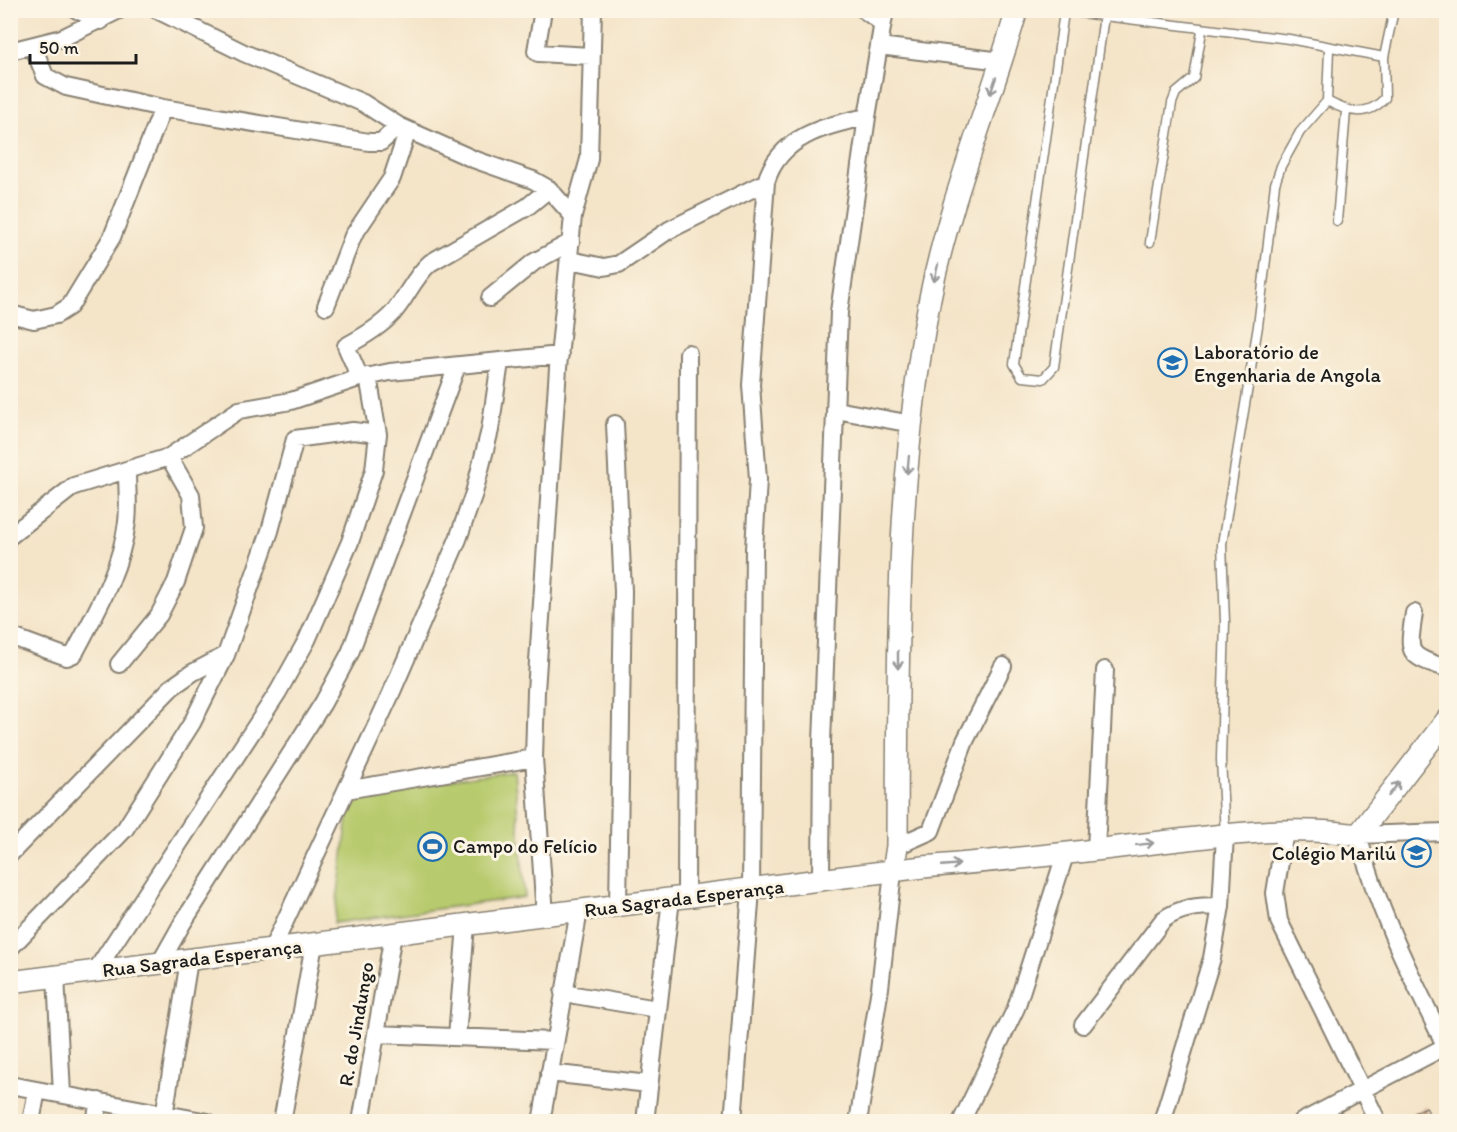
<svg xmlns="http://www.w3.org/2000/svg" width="1457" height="1132" viewBox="0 0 1457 1132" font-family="Itim,sans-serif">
	<rect width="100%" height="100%" fill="#fcf5e5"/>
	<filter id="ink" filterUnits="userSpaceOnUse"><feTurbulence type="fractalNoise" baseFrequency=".0167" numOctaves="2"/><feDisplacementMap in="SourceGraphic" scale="12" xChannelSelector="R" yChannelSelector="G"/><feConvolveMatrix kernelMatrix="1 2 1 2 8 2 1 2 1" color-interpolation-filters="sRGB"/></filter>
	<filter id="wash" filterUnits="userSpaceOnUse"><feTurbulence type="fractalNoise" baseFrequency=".008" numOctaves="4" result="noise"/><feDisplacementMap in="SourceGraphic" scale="24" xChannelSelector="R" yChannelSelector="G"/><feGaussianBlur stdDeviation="1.35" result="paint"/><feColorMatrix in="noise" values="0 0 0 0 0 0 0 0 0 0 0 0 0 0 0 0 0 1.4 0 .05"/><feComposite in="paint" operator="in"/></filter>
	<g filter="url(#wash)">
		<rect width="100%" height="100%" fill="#f4e4c8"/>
		<path fill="#b7ca6d" stroke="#6a7344" stroke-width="1.5" d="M514,771L525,897L334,923L351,795Z"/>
		<g id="blocks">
			<path fill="#c6a081" d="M1426,1107L1433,1122H1397Z"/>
		</g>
	</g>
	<g filter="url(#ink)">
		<use href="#blocks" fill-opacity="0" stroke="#888072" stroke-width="1.5"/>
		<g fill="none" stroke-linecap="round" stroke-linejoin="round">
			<defs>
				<path id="service" d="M1056,10L1289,39L1384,57
					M1064,12L1014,364L1022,377L1043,379L1054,367L1104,16
					M1327,101C1347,112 1367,118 1385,98L1384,57L1394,10
					M1337,221L1346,111
					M1150,242L1172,103L1176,93L1194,78L1202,31
					M1225,835L1221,759L1225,622L1222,544L1258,326L1275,184L1281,166L1300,132L1327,101L1329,49"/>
				<path id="minor" d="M77,10L101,21
					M157,10L244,53L363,103L399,126L473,159L533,180L549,189L573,216
					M543,10L536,51L538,53L591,56
					M864,10L882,23
					M33,46L45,76L66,87L163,108L369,142H381L399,126
					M879,46L1002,61
					M10,51L62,38L119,10
					M570,260L604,267L619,264L669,230L766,182
					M490,298L534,262L571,242
					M326,306L353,236L392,178L408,130
					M10,314L34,320L56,315L70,306L112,237L163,108
					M360,378L346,346C363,337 380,327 393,313C407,297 414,277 430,263L527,207L549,189
					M836,410L912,424
					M615,424L623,591L618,906
					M10,536L74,486L169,457L239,410L291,401L356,379L390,372L560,355
					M1414,613C1408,654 1406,655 1446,668
					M10,636L67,657L74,654C96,612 121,570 127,522C129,505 127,488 127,471
					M119,664L159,615L176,582L194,528L191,495L169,457
					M346,790L534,758
					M1285,831L1275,893L1279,921L1378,1122
					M1446,832L1358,835C1378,912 1411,976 1446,1047
					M897,846L931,831L965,741L1003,666
					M1096,850L1105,670
					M10,854L172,687L192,673L226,655
					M821,881L822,742L839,312L867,117L885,10
					M686,898L688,353
					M545,915L534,758L536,691L558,368L573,216L589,159L593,10
					M10,948L125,829L192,723L226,655L270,531L295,439L353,431L378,434
					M272,949L390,696L458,539L474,493L490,430L500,362
					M160,963L182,924L323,703L350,653L457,366
					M95,972L278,692L307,640L350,542L374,470L378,434L368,376
					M56,976L62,1094
					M563,993L657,1009
					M1083,1025L1163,920C1180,907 1199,906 1221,906
					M376,1034L555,1041
					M457,1037L466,925
					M549,1073L649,1084
					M10,1085L208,1122
					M31,1122L37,1090
					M95,1122L99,1101
					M163,1122L189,960
					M282,1122L314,944
					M361,1122L393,934
					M541,1122L579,911
					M645,1122L671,899
					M733,1122L751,890L754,549L758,479L751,385L766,182C779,137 825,125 867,117
					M858,1122L880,988L893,872
					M961,1122L1016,1008L1065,855
					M1162,1122L1212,958L1221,906L1225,835
					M1301,1122L1446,1046"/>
				<path id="tertiary" d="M893,872L897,846C898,663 895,478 930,298C950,199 989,106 1017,10
					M10,982L923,867C994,861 1065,854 1136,845C1209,837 1284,824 1358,835L1446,721"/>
			</defs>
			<use href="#service" stroke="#888072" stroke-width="11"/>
			<use href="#minor" stroke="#888072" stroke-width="20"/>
			<use href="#tertiary" stroke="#888072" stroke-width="24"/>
			<use href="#service" stroke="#fff" stroke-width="8"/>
			<use href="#minor" stroke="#fff" stroke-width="16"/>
			<use href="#tertiary" stroke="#fff" stroke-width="21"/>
		</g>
		<defs><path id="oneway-shaft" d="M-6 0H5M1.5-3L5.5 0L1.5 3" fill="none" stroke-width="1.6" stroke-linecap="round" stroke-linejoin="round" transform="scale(1.5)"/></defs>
		<g stroke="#999">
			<use href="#oneway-shaft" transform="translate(993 86) rotate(109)"/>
			<use href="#oneway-shaft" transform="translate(936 273) rotate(103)"/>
			<use href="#oneway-shaft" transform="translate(908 465) rotate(96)"/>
			<use href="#oneway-shaft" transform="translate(898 660) rotate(90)"/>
			<use href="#oneway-shaft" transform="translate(1394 789) rotate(-52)"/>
			<use href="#oneway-shaft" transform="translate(1145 844) rotate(-7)"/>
			<use href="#oneway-shaft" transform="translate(951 865) rotate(-5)"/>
		</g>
	</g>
	<defs>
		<symbol id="university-ring" viewBox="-11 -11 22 22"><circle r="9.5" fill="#fcf5e5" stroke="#1f6fb2" stroke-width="1.5"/><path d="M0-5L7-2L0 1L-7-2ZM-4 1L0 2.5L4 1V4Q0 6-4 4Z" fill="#1f6fb2"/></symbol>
		<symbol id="stadium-ring" viewBox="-11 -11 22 22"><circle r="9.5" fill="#fcf5e5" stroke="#1f6fb2" stroke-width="1.5"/><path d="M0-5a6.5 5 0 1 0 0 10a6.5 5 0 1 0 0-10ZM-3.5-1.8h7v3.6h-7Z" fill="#1f6fb2"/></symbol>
	</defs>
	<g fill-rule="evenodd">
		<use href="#university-ring" x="1156" y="346" width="33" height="33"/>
		<use href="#stadium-ring" x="416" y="830" width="33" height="33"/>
		<use href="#university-ring" x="1400" y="836" width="33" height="33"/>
	</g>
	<g text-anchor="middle" stroke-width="6" stroke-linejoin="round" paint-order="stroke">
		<g font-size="20" fill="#1c1c1c" stroke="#fcf5e5" text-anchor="start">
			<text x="1194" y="359">Laboratório de<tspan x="1194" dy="23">Engenharia de Angola</tspan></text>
			<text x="453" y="853">Campo do Felício</text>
			<text x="1396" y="860" text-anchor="end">Colégio Marilú</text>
		</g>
		<g font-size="20" fill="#1c1c1c" stroke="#fcf5e5">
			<text transform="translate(684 898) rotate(-7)" y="7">Rua Sagrada Esperança</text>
			<text transform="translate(202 958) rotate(-7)" y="7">Rua Sagrada Esperança</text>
			<text transform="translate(356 1024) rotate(-80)" y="7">R. do Jindungo</text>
		</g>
	</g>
	<rect width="1457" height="1132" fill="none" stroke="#fcf5e5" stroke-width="36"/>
	<path d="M30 54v9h106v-9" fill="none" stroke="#1c1c1c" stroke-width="3"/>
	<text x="39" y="54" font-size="18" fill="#1c1c1c" stroke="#fcf5e5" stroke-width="4.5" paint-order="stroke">50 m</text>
</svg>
